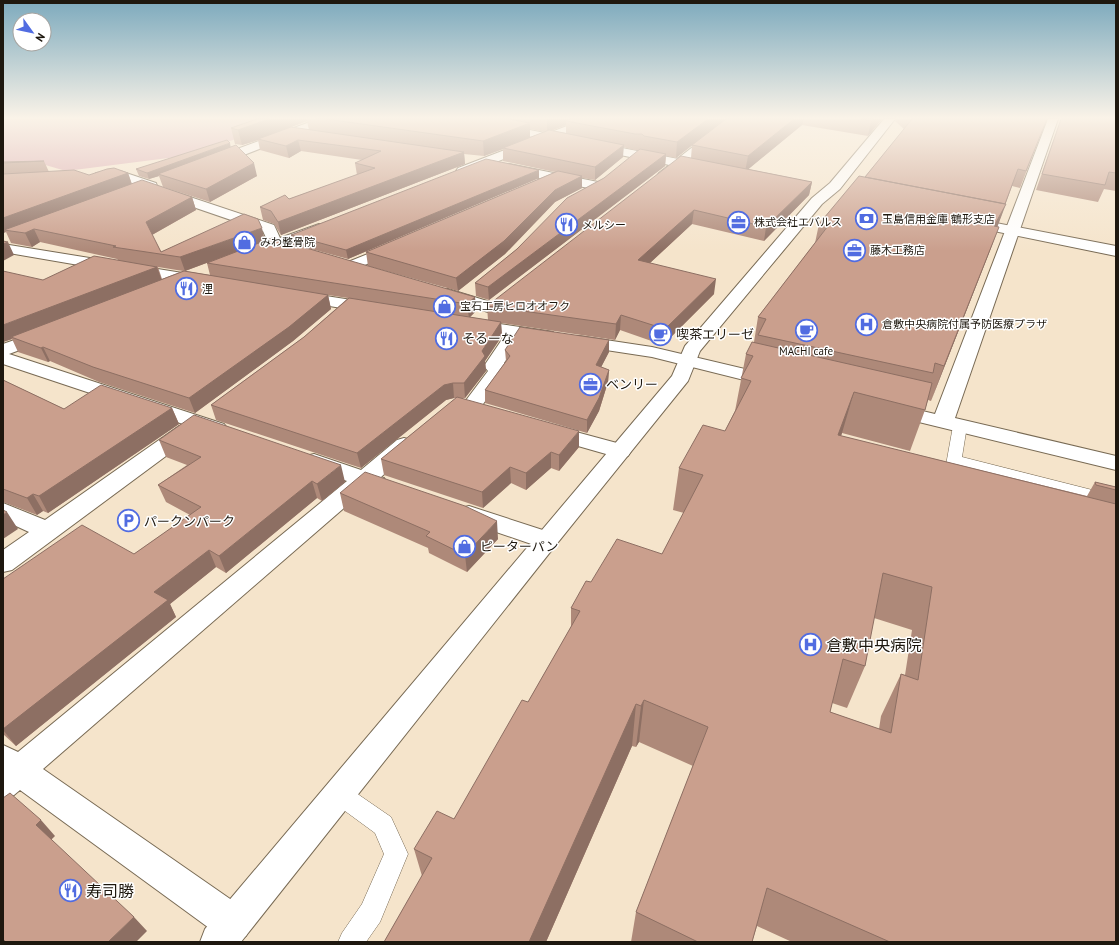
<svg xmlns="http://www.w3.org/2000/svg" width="1119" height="945" viewBox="0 0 1119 945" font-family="'PT Sans','Noto Sans JP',sans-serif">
	<rect width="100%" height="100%" fill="#f5e4cb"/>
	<path fill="#d9a8ae" d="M3,119H290L192,155L66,171L35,162L25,161L3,168Z"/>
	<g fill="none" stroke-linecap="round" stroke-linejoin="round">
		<defs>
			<path id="service" d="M960,422L965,423L967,426L962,457L1116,496V506L961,467L966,482L963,486L958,487L953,486L946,465L953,426L955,423Z
				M338,783L346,786L391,817L408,854L380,922L366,942H338L342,933L362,904L384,854L375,833L330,800L327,793L330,786Z"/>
			<path id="minor" d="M318,119H333L332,121L218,165H210L208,162L210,159Z
				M585,119H600L599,121L466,174H458L456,171L458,168Z
				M729,119H741L667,179H659L657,176L659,173Z
				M1048,119H1058L955,418L1116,456V470L886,414L883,410L886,406L893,404L935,414Z
				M509,164L598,182L603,183L604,186L603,189L598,190L505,171L503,168L505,165Z
				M120,171L156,183L157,186L156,189L151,190L119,179H96L94,176L96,173Z
				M166,189L274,225L280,238L319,224L324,225L326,228L324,231L290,244L295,246L297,249L295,252C288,254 283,249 276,250C267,250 261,258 251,255L248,252L251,249L268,242L263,231L161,196L159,193L161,190Z
				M395,243L400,244L402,247L400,250L353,270L348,272L343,270L340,267L343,264Z
				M3,244L201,276L207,278L209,281L207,284L201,286L3,252Z
				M448,289L497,304L499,308L497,312L491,313L442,297L440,294L442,291Z
				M300,292L371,303L377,304L379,308L377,312L371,313L294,300L292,297L294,294Z
				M472,320L547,331L553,332L556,336L553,340L547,341L521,337L504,363L509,368L478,411L471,413L464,411L461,407L488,371L484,366L505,335L466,329L463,325L466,321Z
				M43,330L49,331L52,335L49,339L9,354L224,424L227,428L224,432L217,434L194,427L196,431L193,436L12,570L3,572V550L29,532L3,520V503L45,520L179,426L186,425L3,364V344Z
				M579,336L652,347L779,377L782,381L779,385L772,387L652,357L573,345L570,341L573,337Z
				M550,425L628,446L631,451L628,456L620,458L543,436L540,431L543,426Z
				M404,438L411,440L415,445L411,450L381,477L384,478L387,483L384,488L376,490L367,488L43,769L246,910L251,923L246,936L233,941L220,936L20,790L14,795L3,799V745L18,752L347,481L306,466L303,461L306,456L314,454L361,470L397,440Z
				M469,506L555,534L558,540L555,546L546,549L461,520L457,514L461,508Z"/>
			<path id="tertiary" d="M452,119H474L704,164L708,165L710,168L708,171L704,172L457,122Z
				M884,119H895L840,189L822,204L700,351L688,381L555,546L241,942H200L205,929L672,376L685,346L812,198L830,183Z
				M970,218L1116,246V256L965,225L963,222L965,219Z"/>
		</defs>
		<use href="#service" stroke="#786a54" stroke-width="1"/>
		<use href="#minor" stroke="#786a54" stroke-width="2"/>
		<use href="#tertiary" stroke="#786a54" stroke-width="2"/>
		<use href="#service" fill="#fff" fill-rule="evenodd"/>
		<use href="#minor" fill="#fff" fill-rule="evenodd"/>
		<use href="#tertiary" fill="#fff" fill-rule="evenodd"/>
	</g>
	<path fill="#ae8979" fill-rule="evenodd" d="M257,119H882L868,136L802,125L748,169L812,182L809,195L764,241L692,224L650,263L714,294L663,345L620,330L615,340L501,323L502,336L485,361L486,371L465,398H461L579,447L559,471L551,468L526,490L511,483L483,508L384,475L381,459L456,398H454L446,400L361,468L216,420L211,405L304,337L348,298L328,295L331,309L293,341L195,413L99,382L50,361L48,362L18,352L12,339L3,342L43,280L118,260L117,259L40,242L32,247L11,243L6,232L3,233V162L44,161L49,172L89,175L128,173L132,184L192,197L196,210L152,235L161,252L265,241L475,297L476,311L470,317L488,320L487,306L691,158L692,145L676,158L666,156L665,166L489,300L476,296L475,283L640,150H634L623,147V157L595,180L582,178V188L555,202L505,254L458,291L368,266L366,252L555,172L503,161V149L484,156L464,154L465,164L281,235L274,224L263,220L260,207L289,199L357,175L355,163L362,160L301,151L289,158L260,150L258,140L242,145L235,144L231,128ZM307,121L309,130L291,127ZM566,125V133L551,131ZM530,129L545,132L530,137ZM212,261L207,263L210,275L185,271ZM158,267L183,271L162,279Z
		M896,119H1047L1020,188L1012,186L997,227H999L987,258L931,401L928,400L925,410L910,451L842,433L841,436L1087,496L1095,482L1116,487V942H792L757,926L752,942H631L636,912L693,766L639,742L636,747L632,746L546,942H384L422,876L414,849L454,819L528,702L571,627V608L591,582L662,554L684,513L673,510L679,468L725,431L735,411L746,354L754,342L758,317L815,243L819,224L865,177L904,129L895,121ZM874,618L912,630L905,675L901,674L881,716L879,729L830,712L832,703L847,708L865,666Z
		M1061,119H1116V191L1104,189L1098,202L1036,190Z
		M231,147L257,176L210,202L163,187L159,176L149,179L139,176L136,169Z
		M539,178L348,259L293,244L291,235Z
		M609,340V352L601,367L609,370L608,382L599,411L587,433L485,403V390L506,361L505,350Z
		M3,380L64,409L172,408L179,424L48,513L43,511L37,515L3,502Z
		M159,440L345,482L322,501L317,498L226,573L216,567L170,604L176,617L16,746L3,734V579L134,554L190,515L166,502L158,485L187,465L166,457Z
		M340,493L498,539L467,572L429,553L428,548L344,511Z"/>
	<path fill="#8d6f63" d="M269,119H307V121L259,139H258V140L242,145L238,130Z
		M547,119H581L566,121V125L547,132Z
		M708,119H726L676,158L677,142Z
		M794,119H804L802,125L745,172L748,156Z
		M873,119H882L868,136L871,121Z
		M530,123V138L503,148V149L484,156L483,141Z
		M298,140L301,151L289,158L286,146Z
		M230,143L231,149L158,174L159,176L149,179L147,173Z
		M624,145L623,157L595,180V167Z
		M464,152L465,164L281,235L278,222Z
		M666,154L665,166L489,300L488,287Z
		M254,163L257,176L210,202L206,189Z
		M539,170V178L348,259L346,250Z
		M128,173L132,185L4,230L6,232L3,233V218Z
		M582,176V188L555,202L505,254L458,291L456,278L555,190Z
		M812,182L809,195L764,241L766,227Z
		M192,197L196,210L150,236L146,222Z
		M1006,204L995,233L994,226Z
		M694,210L692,224L637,275L638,260Z
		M999,227L987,258L931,401L944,366Z
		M262,228L265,241L185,271L180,257Z
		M34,229L40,242L32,247L25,233Z
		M8,242L14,255L3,261V244Z
		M157,267L162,281L11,337L12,339L3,342V325Z
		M716,279L714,294L663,345L665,329Z
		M328,295L331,309L293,341L195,413L189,398Z
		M475,297L476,311L469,318L467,304Z
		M621,315L620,330L615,340L616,324Z
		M501,322L502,336L485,361L486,371L465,398L464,383L482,351Z
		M609,340V352L596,377V365Z
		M43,347L50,361L48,362L41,348Z
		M609,370L608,382L599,411L587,433V420Z
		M453,383L454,398L446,400L361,468L357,453L444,385Z
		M854,392L842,433L826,477L838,435Z
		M172,408L179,424L48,513L39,496Z
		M579,431V447L559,471V455Z
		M551,452V468L526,490V473Z
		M341,465L345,482L322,501L317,484Z
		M510,467L511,483L483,508L482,492Z
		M312,481L317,498L226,573L219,556Z
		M33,494L43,511L37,515L27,498Z
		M7,512L18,529L3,539V515Z
		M497,521L498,539L467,572L465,555Z
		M209,550L216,567L170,604L176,617L16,746L3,730V729L154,592Z
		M644,700L639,742L636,747L641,706Z
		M636,704L632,746L546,942H529Z
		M41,820L55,836L51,840L36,825Z
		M134,917L147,931L136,942H108Z"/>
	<path fill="#ca9f8d" stroke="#8d6f63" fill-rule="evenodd" d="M257,119H269L238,130L231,128Z
		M326,119H509L530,123L483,141Z
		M570,119H708L677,142L644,136L642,134H635L566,121Z
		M726,119H794L748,156L692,145Z
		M861,119H873L871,121Z
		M912,119H1047L1026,171L1018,169L1005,204L865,177Z
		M1061,119H1116V173L1109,172L1105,185L1042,174Z
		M291,127L464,152L278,222L271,211L260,207L285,195L289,199L375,168L355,163L381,151L298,140L286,146L258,139Z
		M549,130L624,145L595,167L503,148Z
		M227,140L230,143L147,173L136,169Z
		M236,145L254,163L206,189L158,174Z
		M640,149L666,154L488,287L475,283L517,249L567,198L604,178Z
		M681,156L812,182L766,227L694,210L638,260L716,279L665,329L621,315L616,324L487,306Z
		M486,159L539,170L346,250L291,235Z
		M44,161L3,163V162Z
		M114,168L128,173L3,218V174L74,170L89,175L107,169Z
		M558,171L582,176L555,190L504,241L456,278L366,252Z
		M859,176L1006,204L994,226L999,227L944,366L935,363L933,373L758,335L766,319L758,317L828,226L819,224Z
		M142,180L192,197L146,222L161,252L244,214L258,219L262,228L180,257L113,247L116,246L34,229L25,233L4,230Z
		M272,238L475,297L467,304L207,263Z
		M3,241L8,242L3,244Z
		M94,256L157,267L3,325V271L43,280Z
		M184,271L328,295L289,327L189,398L93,367L43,347L41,348L11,337Z
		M349,298L501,322L482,351L485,356L464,383H453L444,385L357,453L211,405L304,337Z
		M520,327L609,340L596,365L609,370L599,398L587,420L485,390L510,356L505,350Z
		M752,342L932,383L925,410L854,392L838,435L1116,504V942H890L767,888L752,942H698L636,912L708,727L644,700L641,706L636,704L529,942H384L432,858L414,849L437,811L454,819L522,700L528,702L580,611L571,608L586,581L591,582L617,539L662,554L703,475L679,468L703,425L725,431L751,381L741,378L753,356L746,354ZM883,573L932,587L918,680L901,674L891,733L830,712L843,659L865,666Z
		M3,380L64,409L101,385L172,408L39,496L33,494L27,498L3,489Z
		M457,397L579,431L559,455L551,452L526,473L510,467L482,492L381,459Z
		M194,415L341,465L317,484L312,481L219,556L209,550L154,592L168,600L3,729V579L82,525L134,554L201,507L158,485L201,457L159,440Z
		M365,472L465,506L497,521L465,555L426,536L430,532L340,493Z
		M1095,482L1116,487V490L1096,485Z
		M3,510L7,512L3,515Z
		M10,793L41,820L36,825L134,917L108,942H6L3,939V798Z"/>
	<linearGradient id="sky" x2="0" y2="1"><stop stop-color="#7daabd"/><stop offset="0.47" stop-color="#faf3e8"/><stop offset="1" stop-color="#faf3e8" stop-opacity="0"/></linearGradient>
	<rect width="1119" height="251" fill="url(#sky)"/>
	<defs>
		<symbol id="bank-ring" viewBox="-11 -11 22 22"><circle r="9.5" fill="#fff" stroke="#516ce1" stroke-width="1.5"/><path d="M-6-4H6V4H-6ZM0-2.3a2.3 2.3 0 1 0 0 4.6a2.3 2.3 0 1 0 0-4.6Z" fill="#516ce1"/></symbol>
		<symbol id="office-ring" viewBox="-11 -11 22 22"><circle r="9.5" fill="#fff" stroke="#516ce1" stroke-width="1.5"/><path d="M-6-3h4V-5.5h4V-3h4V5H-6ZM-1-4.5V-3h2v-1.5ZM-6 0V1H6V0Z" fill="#516ce1"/></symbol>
		<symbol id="restaurant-ring" viewBox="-11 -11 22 22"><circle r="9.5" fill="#fff" stroke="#516ce1" stroke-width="1.5"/><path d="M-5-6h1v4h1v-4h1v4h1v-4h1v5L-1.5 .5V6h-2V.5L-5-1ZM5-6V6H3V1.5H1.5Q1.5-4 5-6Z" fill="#516ce1"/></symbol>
		<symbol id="shop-ring" viewBox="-11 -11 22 22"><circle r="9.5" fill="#fff" stroke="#516ce1" stroke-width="1.5"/><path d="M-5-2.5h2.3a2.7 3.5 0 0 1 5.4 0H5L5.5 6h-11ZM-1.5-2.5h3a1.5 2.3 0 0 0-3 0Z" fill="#516ce1"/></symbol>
		<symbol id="hospital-ring" viewBox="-11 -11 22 22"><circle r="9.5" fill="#fff" stroke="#516ce1" stroke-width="1.5"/><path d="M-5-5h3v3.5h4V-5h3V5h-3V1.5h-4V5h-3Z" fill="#516ce1"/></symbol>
		<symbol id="cafe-ring" viewBox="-11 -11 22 22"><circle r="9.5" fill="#fff" stroke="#516ce1" stroke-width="1.5"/><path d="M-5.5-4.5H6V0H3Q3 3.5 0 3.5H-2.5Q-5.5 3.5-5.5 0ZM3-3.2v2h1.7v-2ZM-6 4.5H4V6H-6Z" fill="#516ce1"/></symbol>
		<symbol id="parking-ring" viewBox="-11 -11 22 22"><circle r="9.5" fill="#fff" stroke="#516ce1" stroke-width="1.5"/><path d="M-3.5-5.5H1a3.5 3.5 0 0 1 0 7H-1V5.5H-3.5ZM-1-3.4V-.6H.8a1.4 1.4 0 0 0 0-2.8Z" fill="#516ce1"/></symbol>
	</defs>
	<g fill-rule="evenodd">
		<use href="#bank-ring" x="854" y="206" width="25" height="25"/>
		<use href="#office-ring" x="726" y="210" width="25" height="25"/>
		<use href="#restaurant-ring" x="554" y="212" width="25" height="25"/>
		<use href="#shop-ring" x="232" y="230" width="25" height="25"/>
		<use href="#office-ring" x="842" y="238" width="25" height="25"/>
		<use href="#restaurant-ring" x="174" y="276" width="25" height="25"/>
		<use href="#shop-ring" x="432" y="294" width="25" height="25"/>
		<use href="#hospital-ring" x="854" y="312" width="25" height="25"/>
		<use href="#cafe-ring" x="794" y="318" width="25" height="25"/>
		<use href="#cafe-ring" x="648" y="322" width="25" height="25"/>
		<use href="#restaurant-ring" x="434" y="326" width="25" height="25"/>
		<use href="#office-ring" x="578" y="372" width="25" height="25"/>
		<use href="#parking-ring" x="116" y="508" width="25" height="25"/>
		<use href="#shop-ring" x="452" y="534" width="25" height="25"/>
		<use href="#hospital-ring" x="798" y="632" width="25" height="25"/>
		<use href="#restaurant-ring" x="58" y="878" width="25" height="25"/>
	</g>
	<g text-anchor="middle" stroke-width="3" stroke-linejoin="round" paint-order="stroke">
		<g font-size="11" fill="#1e180f" stroke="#fff" text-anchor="start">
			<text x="882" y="223">玉島信用金庫 鶴形支店</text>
			<text x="754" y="226">株式会社エバルス</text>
			<text x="582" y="229">メルシー</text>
			<text x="260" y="246">みわ整骨院</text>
			<text x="870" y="254">藤木工務店</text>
			<text x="202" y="293">浬</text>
			<text x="460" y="310">宝石工房ヒロオオフク</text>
			<text x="882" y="328">倉敷中央病院付属予防医療プラザ</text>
			<text x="806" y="355" text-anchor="middle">MACHI cafe</text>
		</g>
		<g font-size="13" fill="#1e180f" stroke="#fff" text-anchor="start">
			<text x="676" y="339">喫茶エリーゼ</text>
			<text x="462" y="343">そるーな</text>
			<text x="606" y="389">ベンリー</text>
			<text x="144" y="526">パークンパーク</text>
			<text x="480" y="551">ピーターパン</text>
		</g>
		<g font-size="16" fill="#1e180f" stroke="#fff" text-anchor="start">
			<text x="826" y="651">倉敷中央病院</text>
			<text x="86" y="897">寿司勝</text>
		</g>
	</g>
	<rect width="1119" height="945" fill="none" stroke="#1e180f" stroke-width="8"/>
	<g transform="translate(32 32) rotate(123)"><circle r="19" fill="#ffffff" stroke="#a5a39f"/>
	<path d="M0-3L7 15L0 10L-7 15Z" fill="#516ce1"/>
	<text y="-6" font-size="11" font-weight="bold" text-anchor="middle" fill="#1e180f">N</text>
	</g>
</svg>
